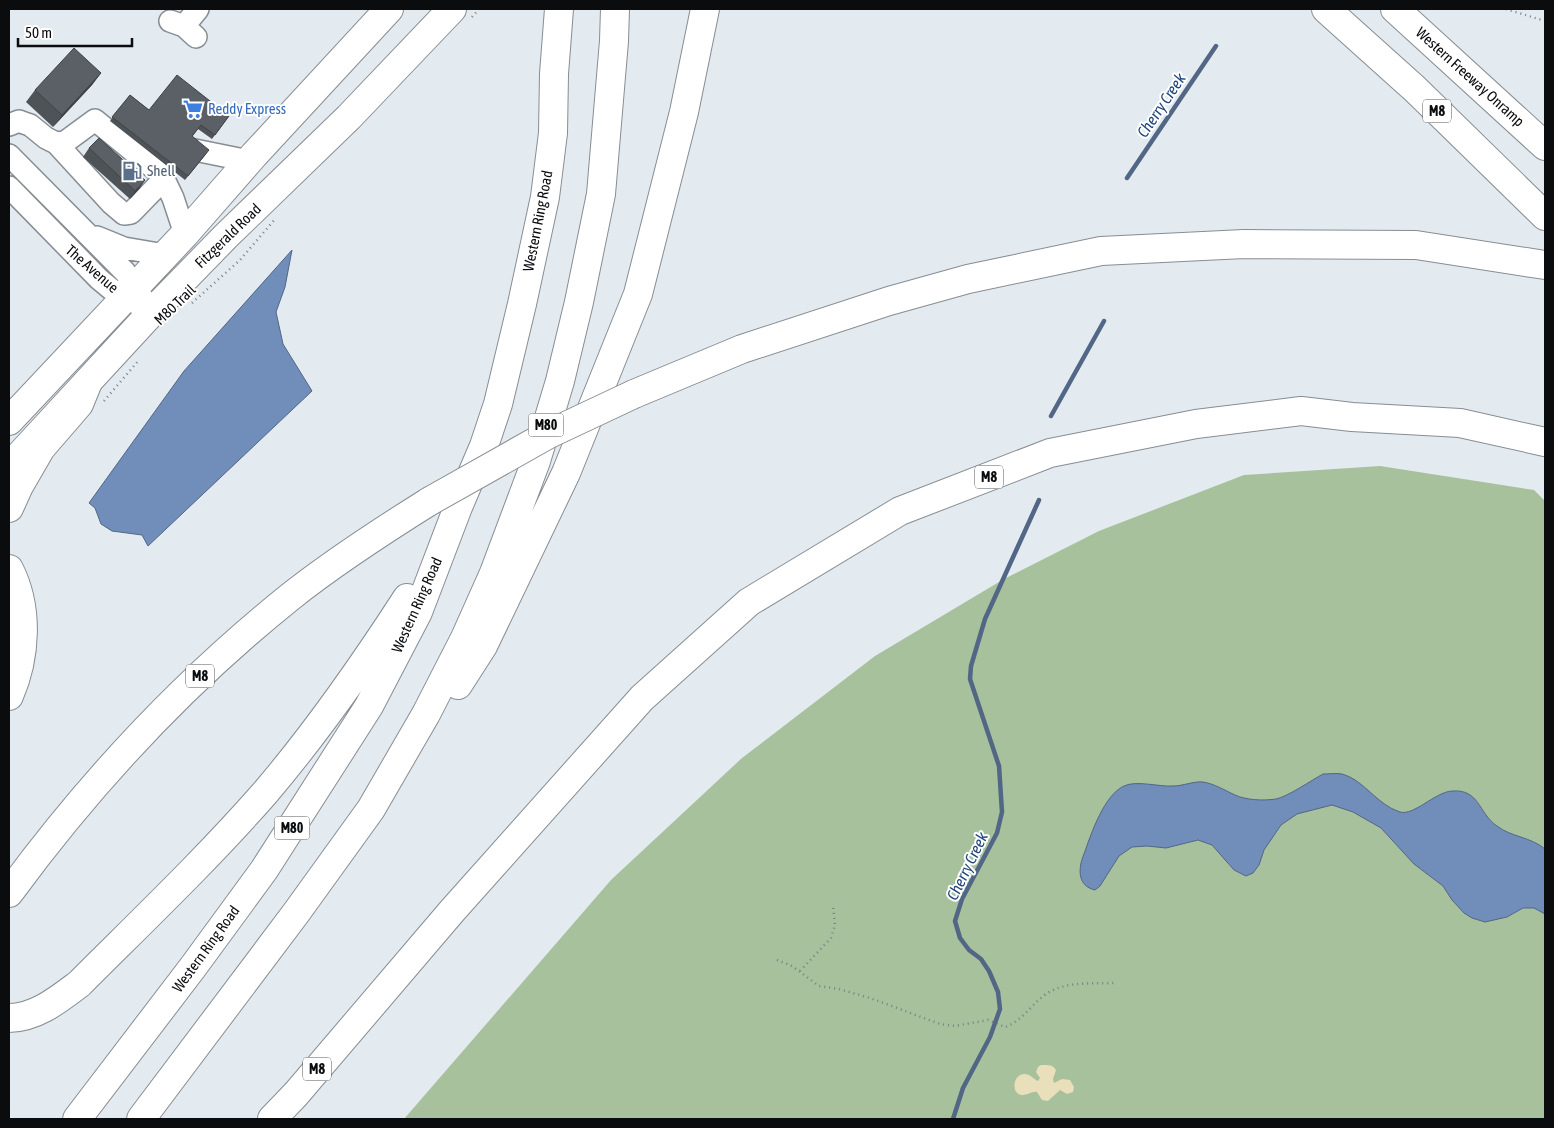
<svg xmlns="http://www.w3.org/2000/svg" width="1554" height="1128" viewBox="0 0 1554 1128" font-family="'Asap Condensed',sans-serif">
	<rect width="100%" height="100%" fill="#e3eaf0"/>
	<path fill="#a7c19d" d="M1380,466L1534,490L1545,501V1119H404L611,880L742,758L875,656L1004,579L1099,531L1244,475Z"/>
	<path fill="#e9dfba" d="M1041,1065C1048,1065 1052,1064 1056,1070L1053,1079L1054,1083L1062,1079L1070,1080L1074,1087L1073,1092L1067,1094L1060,1090L1048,1101L1042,1100L1037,1092C1032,1091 1026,1096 1021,1095C1010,1092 1014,1074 1024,1074C1031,1074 1033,1079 1038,1081L1040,1078L1036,1072L1038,1067Z"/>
	<path fill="#718db9" stroke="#526686" d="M292,250L285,287L276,312L283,344L312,391L148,546L142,535L112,531L101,524L95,508L89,503L184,371Z
		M1323,774C1329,774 1337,773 1342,774C1363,779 1377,805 1400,812C1414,816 1435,792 1452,791C1480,789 1478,813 1497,826C1511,837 1531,837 1545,849V914L1534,908H1523L1507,917L1485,922L1472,918L1464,913L1452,900L1443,886L1414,864L1381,828L1353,812L1332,805L1297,814L1281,825L1264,850L1259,865L1253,873L1246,876L1234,870L1212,845L1198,840L1166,848L1147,846L1132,847L1119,856L1100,886L1095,890C1077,886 1078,868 1084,854C1091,834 1104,795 1124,786C1136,780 1159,787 1173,786C1183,786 1194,781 1203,782C1215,784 1224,790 1235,795C1246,800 1263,801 1276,799C1287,797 1312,780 1323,774Z"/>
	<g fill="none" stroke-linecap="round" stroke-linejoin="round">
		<path stroke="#526686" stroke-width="4.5" d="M1127,178L1216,46
			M1051,416L1104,321
			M953,1119L963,1088L990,1037L1000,1009L998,992L989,971L981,959L969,950L960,938L955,921L962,899L997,833L1002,812L999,766L970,679L971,666L985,619L1039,500"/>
		<defs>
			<path id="minor" d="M170,21L184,26L196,37
				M184,26L198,9
				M9,125L19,121L24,123L30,125L46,138L56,143L111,203L124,214L131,213L164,179
				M56,143L65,142L95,120L162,175L173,198L185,234
				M180,147L249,161
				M9,155L125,272L152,312
				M9,187L99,279L111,289L139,305
				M97,237L124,248L165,255"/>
			<path id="major" d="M9,421L185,234L254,155L389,9
				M9,467L152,312L226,236L349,117L452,9"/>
			<path id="highway" d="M1326,9L1415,89L1545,216
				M1395,9L1545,146
				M634,394L742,349L889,301L968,279L1101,251L1244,244L1416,245L1545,265
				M9,508L19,486L41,448L79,404L88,382
				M9,569C29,608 26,657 9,696
				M458,685L483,646L566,473L638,294L684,112L705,9
				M9,893C89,784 184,682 290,597C334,562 382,531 430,501
				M9,1018C36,1018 59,999 79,984C142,921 206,860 264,794C317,732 363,666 407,598
				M77,1119L193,967L264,870L369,706L418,612L458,507L484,446L498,404L522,304L545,197L553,133L554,74L559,9
				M141,1119L296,913L371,809L426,714L465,638L494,573L536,461L560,381L579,302L601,194L614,41L615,9
				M272,1119L296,1094L452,911L642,698L749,602L900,511L1050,453L1196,424L1301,411L1352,417L1460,423L1545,442"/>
		</defs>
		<use href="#minor" stroke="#878d93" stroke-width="24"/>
		<use href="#major" stroke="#878d93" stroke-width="30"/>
		<use href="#highway" stroke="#878d93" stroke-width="30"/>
		<path stroke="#7a7f83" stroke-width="2.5" stroke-dasharray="1 4" stroke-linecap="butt" d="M1506,9L1545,21
			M472,17L479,9
			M192,303L240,260L276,218
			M104,401L139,360
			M777,960L792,966L819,986L839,989L870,998L940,1024L955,1026L988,1020L1005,1027C1020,1022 1029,1008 1041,998C1061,980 1090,984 1115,983
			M800,971L831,938L835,925L833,905"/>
		<use href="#minor" stroke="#fff" stroke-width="21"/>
		<use href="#major" stroke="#fff" stroke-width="28"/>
		<use href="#highway" stroke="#fff" stroke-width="28"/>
		<defs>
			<path id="highway-bridge" d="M430,501L549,434L634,394"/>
		</defs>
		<use href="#highway-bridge" stroke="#878d93" stroke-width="30" stroke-linecap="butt"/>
		<use href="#highway-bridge" stroke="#fff" stroke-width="28"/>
	</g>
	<path fill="#4e5358" d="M101,73L92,85L53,127L26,102L35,90Z
		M130,95L149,110L229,116L212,139L198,129L192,137L206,154L185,180L110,121Z
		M89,148L140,188L130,199L83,157Z"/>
	<path fill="#404347" d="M101,73L92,85L53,127L62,115Z
		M145,180L140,188L130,199L135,191Z"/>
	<path fill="#5b6066" stroke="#404347" d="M74,48L101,73L62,115L35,90Z
		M177,75L229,116L215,135L201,125L192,136L209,150L188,176L112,117L130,95L149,110Z
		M99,138L145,180L135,191L89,148Z"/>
	<defs>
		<symbol id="supermarket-bare" viewBox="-9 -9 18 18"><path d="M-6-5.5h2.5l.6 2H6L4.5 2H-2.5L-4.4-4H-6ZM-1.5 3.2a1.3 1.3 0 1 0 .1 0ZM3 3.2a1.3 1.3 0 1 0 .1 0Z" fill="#3f7fe0" stroke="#fff" stroke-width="2.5" paint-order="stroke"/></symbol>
		<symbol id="fuel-bare" viewBox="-9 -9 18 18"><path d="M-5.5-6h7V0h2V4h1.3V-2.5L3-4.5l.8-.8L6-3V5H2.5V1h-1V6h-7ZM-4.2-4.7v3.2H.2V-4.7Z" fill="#5c6f8a" stroke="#fff" stroke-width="2.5" paint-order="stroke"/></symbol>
	</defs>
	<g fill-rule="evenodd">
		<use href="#supermarket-bare" x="179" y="95" width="28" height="28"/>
		<use href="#fuel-bare" x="118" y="157" width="28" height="28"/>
	</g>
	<g text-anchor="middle" stroke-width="4" stroke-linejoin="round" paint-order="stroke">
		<g fill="#fff" stroke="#545556" stroke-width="1">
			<rect x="1423" y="99.5" width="28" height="23" rx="4"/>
			<rect x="528.5" y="413.5" width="35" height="23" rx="4"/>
			<rect x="975" y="465.5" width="28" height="23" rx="4"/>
			<rect x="186" y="664.5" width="28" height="23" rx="4"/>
			<rect x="274.5" y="816.5" width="35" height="23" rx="4"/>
			<rect x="303" y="1057.5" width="28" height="23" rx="4"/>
		</g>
		<g font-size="14" font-weight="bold" fill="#0a0c0e">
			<text x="1437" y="116">M8</text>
			<text x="546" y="430">M80</text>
			<text x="989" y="482">M8</text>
			<text x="200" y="681">M8</text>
			<text x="292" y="833">M80</text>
			<text x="317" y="1074">M8</text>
		</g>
		<g font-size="15" fill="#0a0c0e" stroke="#fff">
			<text transform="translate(1470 77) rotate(42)" y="5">Western Freeway Onramp</text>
			<text transform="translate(538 221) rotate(-79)" y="5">Western Ring Road</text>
			<text transform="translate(228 236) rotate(-44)" y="5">Fitzgerald Road</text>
			<text transform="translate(92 269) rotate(41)" y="5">The Avenue</text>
			<text transform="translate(175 305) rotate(-44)" y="5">M80 Trail</text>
			<text transform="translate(417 605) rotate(-66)" y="5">Western Ring Road</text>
			<text transform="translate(206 949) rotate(-54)" y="5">Western Ring Road</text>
		</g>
		<g font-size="15" fill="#366cbe" stroke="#fff" text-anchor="start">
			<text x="208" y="114">Reddy Express</text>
		</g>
		<g font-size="15" fill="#4e5e75" stroke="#fff" text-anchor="start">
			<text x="147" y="176">Shell</text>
		</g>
		<g font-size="16" font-style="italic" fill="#20457c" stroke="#fff">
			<text transform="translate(1161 105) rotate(-56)" y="6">Cherry Creek</text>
			<text transform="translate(967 866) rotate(-64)" y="6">Cherry Creek</text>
		</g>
	</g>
	<rect width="1554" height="1128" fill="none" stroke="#0a0c0e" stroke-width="20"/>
	<path d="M18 38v8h114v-8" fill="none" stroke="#0a0c0e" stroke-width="2.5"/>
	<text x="25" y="38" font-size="15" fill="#0a0c0e" stroke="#ffffff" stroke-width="4" paint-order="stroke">50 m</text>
</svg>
